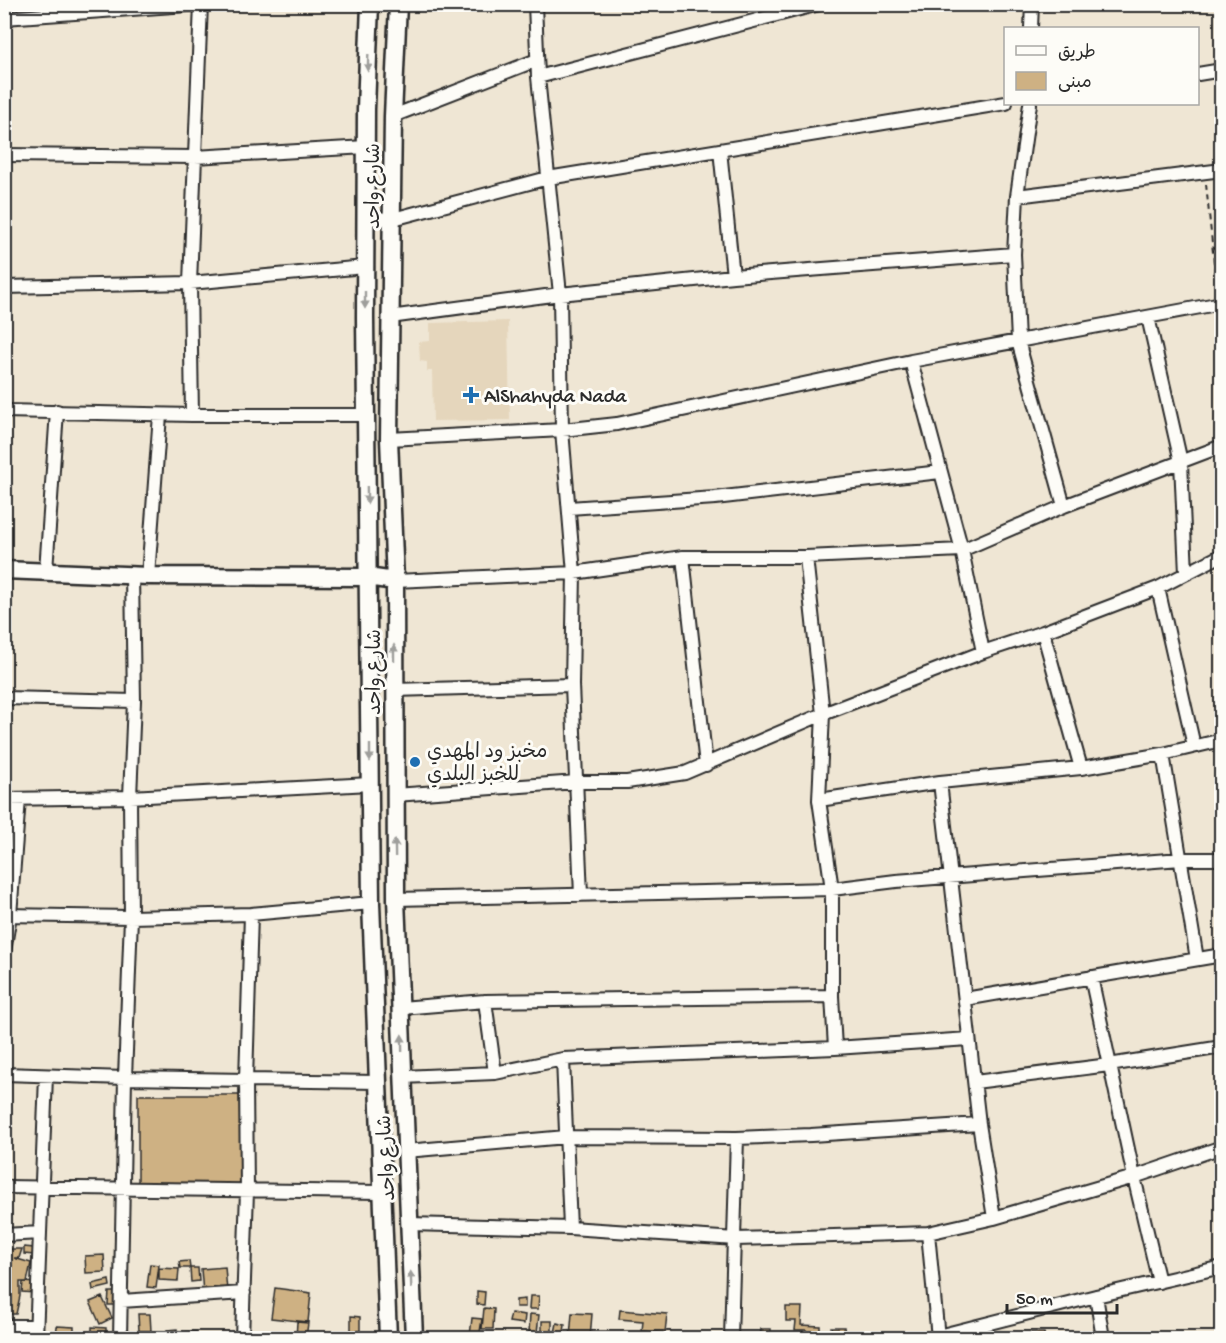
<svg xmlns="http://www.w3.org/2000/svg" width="1226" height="1343" viewBox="0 0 1226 1343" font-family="'Gochi Hand','Playpen Sans Arabic',sans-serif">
	<rect width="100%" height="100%" fill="#efe6d4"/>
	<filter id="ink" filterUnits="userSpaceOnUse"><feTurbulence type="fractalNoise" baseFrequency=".0167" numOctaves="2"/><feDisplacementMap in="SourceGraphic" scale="12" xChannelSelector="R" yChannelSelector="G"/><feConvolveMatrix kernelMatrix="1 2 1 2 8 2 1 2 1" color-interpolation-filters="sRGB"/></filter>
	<g filter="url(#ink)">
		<path fill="#e5d6bc" d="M508,321L510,420L433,421L432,371H427V362L420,361L419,342L430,341V323Z"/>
		<path fill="#ceb183" stroke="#2b2b2b" stroke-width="1.5" d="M138,1095H240V1185H138Z
			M24,1247L34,1248V1255L24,1254Z
			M4,1249H22L19,1258H14L31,1263L27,1282H20V1296L16,1314H4Z
			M104,1255L105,1272L86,1273L85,1256Z
			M189,1261L190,1268H180L179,1262Z
			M150,1264L159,1265L156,1288L147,1287Z
			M225,1267L227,1291L203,1293L201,1269Z
			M159,1268L179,1269L178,1281L159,1280Z
			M190,1268H198L199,1281L191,1282Z
			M109,1280L110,1286L93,1290L92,1284Z
			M23,1282L36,1283L35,1293L22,1292Z
			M275,1288L311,1293L308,1322L271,1318Z
			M477,1291L485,1292L484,1305L477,1304Z
			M109,1292H121L120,1305H108Z
			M530,1296H539L538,1309H529Z
			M102,1297L112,1318L100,1324L90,1302Z
			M525,1299V1307H516V1300Z
			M786,1307H802L801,1325L820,1326V1338H806V1330H795L796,1321H786Z
			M484,1308L494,1309L493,1329H482Z
			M620,1310L667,1314L665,1333L642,1331L643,1321L619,1319Z
			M511,1313L525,1315L524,1324L509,1322Z
			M572,1313L592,1314L590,1338H570Z
			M138,1314H150L151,1331H139Z
			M530,1314L539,1315L537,1333H529Z
			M351,1316L360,1317V1331H351Z
			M472,1318L482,1319L479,1338L470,1336Z
			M542,1321H552V1337H542Z
			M297,1322L308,1323L306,1338H296Z
			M557,1323L565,1325L563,1338H554Z
			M57,1326L74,1327V1338H56Z
			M92,1327L106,1328V1338H92Z
			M831,1327H844L845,1338H832Z
			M177,1329V1338H168L167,1330Z
			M761,1329H771V1338H760Z
			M187,1332H196V1338H187Z
			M631,1333L652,1334V1338H631Z
			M655,1333L663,1334L662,1338H654Z
			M1031,1333H1044L1045,1338H1032Z"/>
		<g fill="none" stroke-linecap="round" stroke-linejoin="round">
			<defs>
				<path id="street" d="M535,4L538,77L560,294L562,430L574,573L572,685L581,895
					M4,18L202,4
					M1031,28L1032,4
					M1198,74L1222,70
					M538,77L819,4
					M1030,104L1017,196L1014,254L1018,341L1064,506
					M393,116L537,60
					M720,150L733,276
					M4,155L195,157L366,147
					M1017,196L1222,170
					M365,218L393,219L548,178L1006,103
					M4,287L190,283L365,267
					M390,317L560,294L733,276L1014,254
					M1148,317L1181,462L1186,573
					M911,361L962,550L983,652
					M4,411L192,415H366
					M192,415L190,283L201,4
					M389,439L562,430L617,424L911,361L1222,303
					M569,508L715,498L940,472
					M683,557L706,765
					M806,557L823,714L819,800L832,889V996L835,1048
					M46,571L57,411
					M148,576L160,415
					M395,581L574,573L683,557H806L962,550L1064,506L1222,446
					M1158,588L1194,746
					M1043,632L1081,768
					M394,690L572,685
					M4,698L134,701
					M1163,754L1197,959
					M940,782L979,1124L994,1218
					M395,795L577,782H627L685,773L823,714L983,652L1043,632L1158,588L1222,555
					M4,799L130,797L370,784
					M819,800L940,782L1081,768L1163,754L1222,740
					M396,899L832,889L896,881L1181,859H1222
					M4,915L131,917L251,914L371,903
					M4,952L10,915L19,799
					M1091,977L1134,1177L1159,1282
					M965,999L1222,955
					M485,1001L495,1073
					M401,1008L485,1001L832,996
					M563,1059L570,1228
					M4,1074L125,1078L377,1082
					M402,1077L495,1073L563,1059L835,1048L969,1039
					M975,1082L1109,1065L1222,1047
					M406,1151L566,1137L737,1138L811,1135L979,1124
					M4,1187L381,1192
					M409,1224L570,1228L736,1239L928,1233L994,1218L1134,1177L1222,1147
					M928,1233L938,1338
					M4,1235L40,1233
					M1096,1296L1103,1338
					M121,1301L244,1293
					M4,1326H36
					M938,1336L1096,1296L1222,1267
					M36,1338L46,1076
					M120,1338L125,1078L131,917L130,797L134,701L132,575
					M242,1338L247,1191L246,1080L251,914
					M731,1338L737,1138"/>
				<path id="secondary" d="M370,4L366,109L365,318L371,903L388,1338
					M398,4L393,116L389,439L395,581L396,899L414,1338
					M4,570L148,576L367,577L395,581"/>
			</defs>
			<use href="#street" stroke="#2b2b2b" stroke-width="16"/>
			<use href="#secondary" stroke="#2b2b2b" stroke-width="21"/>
			<path stroke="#2b2b2b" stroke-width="2" stroke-dasharray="6 4.5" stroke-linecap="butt" d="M1206,184L1217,292"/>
			<use href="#street" stroke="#fdfcf7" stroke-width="12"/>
			<use href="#secondary" stroke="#fdfcf7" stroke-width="16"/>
		</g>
		<defs><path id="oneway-solid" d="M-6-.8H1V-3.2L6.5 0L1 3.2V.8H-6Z" transform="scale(1.5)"/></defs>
		<g fill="#9e9e9b">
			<use href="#oneway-solid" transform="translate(368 63) rotate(92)"/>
			<use href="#oneway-solid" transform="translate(365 300) rotate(90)"/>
			<use href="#oneway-solid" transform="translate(367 495) rotate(89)"/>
			<use href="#oneway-solid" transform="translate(394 653) rotate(-90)"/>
			<use href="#oneway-solid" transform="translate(370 753) rotate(90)"/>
			<use href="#oneway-solid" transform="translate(395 848) rotate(-91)"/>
			<use href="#oneway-solid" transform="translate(402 1043) rotate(-91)"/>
			<use href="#oneway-solid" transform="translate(411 1280) rotate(-92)"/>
		</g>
	</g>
	<g fill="#1f6fb2" stroke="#fdfcf7" stroke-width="2">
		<path d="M468 386h6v6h6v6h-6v6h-6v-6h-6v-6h6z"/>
		<circle cx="415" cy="762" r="6"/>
	</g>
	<g text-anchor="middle" stroke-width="6" stroke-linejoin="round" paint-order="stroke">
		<g font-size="20" fill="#2b2b2b" stroke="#fdfcf7">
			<text transform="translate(372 186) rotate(-90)" y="7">شارع واحد</text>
			<text transform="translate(373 672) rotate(-90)" y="7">شارع واحد</text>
			<text transform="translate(385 1158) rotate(-93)" y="7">شارع واحد</text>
		</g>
		<g font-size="20" fill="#2b2b2b" stroke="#fdfcf7" text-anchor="start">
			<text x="484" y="402">AlShahyda Nada</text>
			<text x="427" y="757">مخبز ود المهدي<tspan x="427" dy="23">للخبز البلدي</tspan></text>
		</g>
	</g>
	<rect width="1226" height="1343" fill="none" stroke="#fdfcf7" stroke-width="24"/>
	<rect x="12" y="12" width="1202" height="1319" fill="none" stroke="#2b2b2b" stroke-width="2" filter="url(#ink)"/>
	<rect x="1004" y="27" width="195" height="78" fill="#fdfcf7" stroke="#a9a8a5" stroke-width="1.5"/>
	<rect x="1016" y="46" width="30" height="9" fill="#fdfcf7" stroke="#a9a8a5" stroke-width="1.5"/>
	<text x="1058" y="57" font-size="18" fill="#2b2b2b">طريق</text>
	<rect x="1016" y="72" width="30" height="18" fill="#ceb183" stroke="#a9a8a5" stroke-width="1.5"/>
	<text x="1058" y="87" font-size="18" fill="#2b2b2b">مبنى</text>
	<path d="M1007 1304v9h110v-9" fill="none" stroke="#2b2b2b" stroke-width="3"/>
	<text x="1016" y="1304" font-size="18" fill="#2b2b2b" stroke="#fdfcf7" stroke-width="4.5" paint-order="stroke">50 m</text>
</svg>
